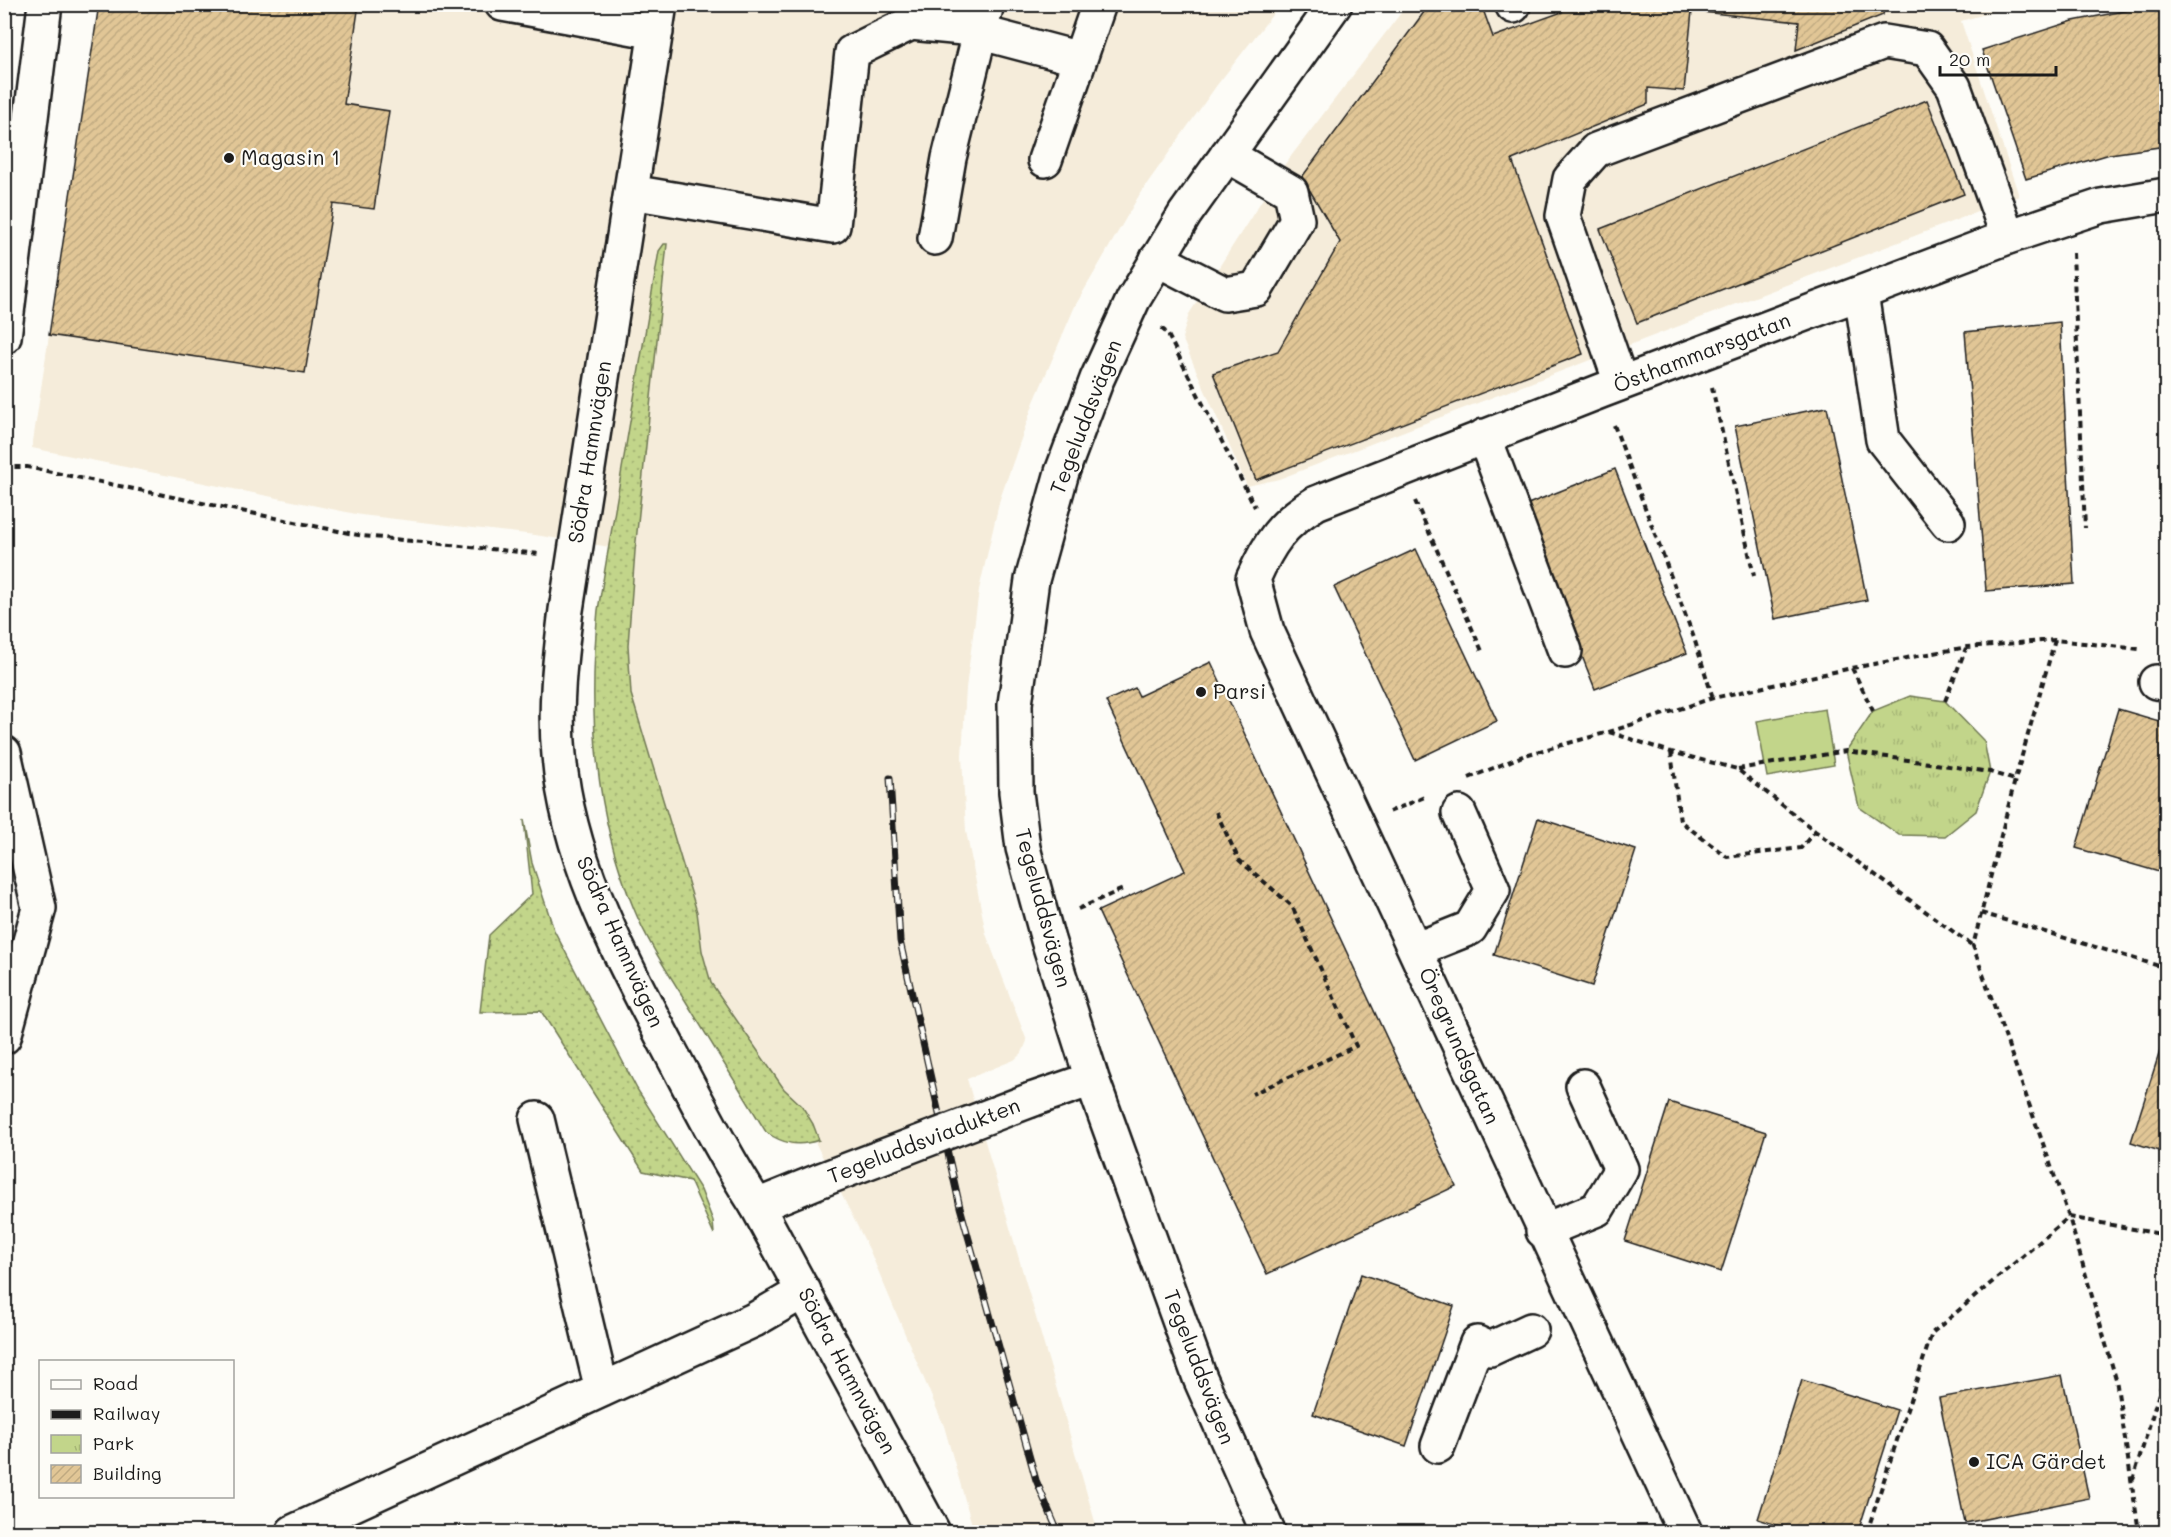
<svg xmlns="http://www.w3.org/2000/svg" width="2171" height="1537" viewBox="0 0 2171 1537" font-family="Mali,sans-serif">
	<defs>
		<pattern id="grass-dots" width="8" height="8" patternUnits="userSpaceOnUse" patternTransform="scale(1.5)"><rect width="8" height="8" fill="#c2d58a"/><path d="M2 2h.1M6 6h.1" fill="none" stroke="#a6b676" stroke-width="1.8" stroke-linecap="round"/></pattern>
		<pattern id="park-tufts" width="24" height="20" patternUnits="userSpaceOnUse" patternTransform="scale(1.5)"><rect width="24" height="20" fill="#c2d58a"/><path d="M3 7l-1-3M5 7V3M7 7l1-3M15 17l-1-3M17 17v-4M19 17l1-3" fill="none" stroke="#a6b676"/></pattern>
		<pattern id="building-hatch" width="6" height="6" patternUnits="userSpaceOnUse" patternTransform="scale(1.5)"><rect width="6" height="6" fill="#e1c696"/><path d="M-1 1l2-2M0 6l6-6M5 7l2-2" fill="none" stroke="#c0aa81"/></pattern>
	</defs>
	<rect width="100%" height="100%" fill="#fdfcf7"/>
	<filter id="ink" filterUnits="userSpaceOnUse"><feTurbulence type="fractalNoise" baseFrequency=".0167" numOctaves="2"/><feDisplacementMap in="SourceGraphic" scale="12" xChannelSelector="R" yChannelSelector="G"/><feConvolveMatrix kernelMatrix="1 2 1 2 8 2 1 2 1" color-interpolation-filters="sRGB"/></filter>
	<g filter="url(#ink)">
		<path fill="#f5ecda" d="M99,5H1280L1217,85L1141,192L1075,306L1034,402L1000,499L979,590L966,688L962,756L966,831L986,934L1027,1041L1022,1053L1014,1060L967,1079L1098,1532H974L944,1426L869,1249L815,1142L791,1145L766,1132L689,1006L642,736L631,694L628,645L635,551L535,535L361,515L32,448Z
			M1407,5H2017L1961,21L2019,196L1279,479L1247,486L1182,338L1189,314L1285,164Z"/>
		<path fill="url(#grass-dots)" stroke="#6f7853" stroke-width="1.5" d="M664,244H667L635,551L628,645L631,694L697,912L702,951L711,983L784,1089L802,1106L813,1124L819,1140C798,1147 783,1144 766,1132C739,1088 712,1044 685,1000C667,971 647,941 634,909C594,813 588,713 598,610L659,251Z
			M524,820L532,863L554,930L637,1089L701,1190L713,1221L714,1234L690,1181L643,1171L541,1011L480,1012L489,935L532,894Z"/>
		<path fill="url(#park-tufts)" stroke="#6f7853" stroke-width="1.5" d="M1910,696L1945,701L1984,741L1990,772L1976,811L1945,836L1899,835L1859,807L1846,751L1873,711Z"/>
		<path fill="#c2d58a" stroke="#6f7853" stroke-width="1.5" d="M1825,709L1834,765L1767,777L1757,721Z"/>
		<path fill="url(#building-hatch)" stroke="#1c1c1c" stroke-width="1.5" d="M99,4H359L344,104L389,111L374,209L333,204L305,373L49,335Z
			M1430,4H1481L1493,37L1562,12V4H1885L1883,15L1796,50L1799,22L1692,11L1684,91L1648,88V104L1512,160L1583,354L1256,480L1213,373L1278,351L1340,242L1302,177Z
			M2160,4H2166V146L2110,154L2026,179L1982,50L2073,21Z
			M1927,100L1964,194L1637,323L1600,229Z
			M2060,322L2074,584L1986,591L1965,332Z
			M1827,407L1867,600L1775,619L1735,426Z
			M1615,469L1687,653L1595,689L1523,506Z
			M1416,549L1497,721L1415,760L1334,587Z
			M1211,662L1456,1186L1267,1274L1098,911L1185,871L1106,701L1135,688L1139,696Z
			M2118,709L2166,723V874L2076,848Z
			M1538,818L1636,850L1592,986L1494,955Z
			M2166,1032V1153L2131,1142Z
			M1669,1102L1766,1132L1721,1272L1625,1241Z
			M1361,1274L1454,1306L1406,1446L1313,1414Z
			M2062,1375L2089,1498L1965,1523L1939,1398Z
			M1802,1380L1897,1410L1858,1532H1799L1758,1519Z"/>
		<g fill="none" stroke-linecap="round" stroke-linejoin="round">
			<defs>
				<path id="minor" d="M502,4L656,32
					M660,4L566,610C560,659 554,707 559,755C568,861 620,955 668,1047C697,1101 724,1155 757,1206
					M1512,4L1513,6
					M1045,160L1099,4
					M631,192L833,226L852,52L911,23L963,28L1080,59
					M935,238L949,158L987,4
					M1157,259L1225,294L1256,289L1297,220L1291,192L1227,155
					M1861,293L1883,440L1948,523
					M4,337L45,4
					M1621,383L1563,216L1570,179L1596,150L1884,42L1927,49L1954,87L2008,237
					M1484,436L1565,651
					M2156,682L2166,683
					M4,753L39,908L4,1037
					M1415,950L1470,928L1493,890L1459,813
					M537,1119L602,1390
					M1543,1231L1597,1209L1621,1169L1583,1086
					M1438,1446L1477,1343L1490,1349L1531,1330
					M293,1532L754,1320L804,1291
					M1685,1532L1267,631L1253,579C1269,543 1282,523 1316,503L1601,391L2008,237L2101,206L2166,195"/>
				<path id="major" d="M1031,1100L1092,1079
					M821,1180L757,1206L933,1532
					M1268,1532L1200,1378L1092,1079L1048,940L1023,848L1016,792L1015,704L1032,580L1062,472L1097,379L1133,300L1185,214L1335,4"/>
			</defs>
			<use href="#minor" stroke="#1c1c1c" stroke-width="38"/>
			<use href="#major" stroke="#1c1c1c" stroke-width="38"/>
			<path stroke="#1c1c1c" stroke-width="4" stroke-dasharray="6 4.5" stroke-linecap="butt" d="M2073,253L2085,528
				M1161,328L1167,333L1255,507
				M1712,387L1754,576
				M1614,425L1694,638L1713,698
				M4,467H27L363,536L539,554
				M1415,501L1482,651
				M2055,640L2015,780L1973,946L2069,1217L2116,1379L2139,1532
				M1852,668L1873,711
				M1945,701L1966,648
				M1609,732L1671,752L1737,769L1815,831L1973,946
				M1671,752L1680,821L1727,857L1801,848L1815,831
				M1738,769L1846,751L1990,772L2015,780
				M1469,778L1525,755L1609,732L1713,698L1852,668L1967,647L2055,640L2139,649
				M1216,812L1239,860L1292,906L1356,1046L1252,1094
				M1389,812L1427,796
				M1078,909L1123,889
				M1981,913L2166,968
				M2133,1480L2166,1370
				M1867,1532L1932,1333L2069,1217L2166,1235"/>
			<use href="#minor" stroke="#fdfcf7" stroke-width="33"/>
			<use href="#major" stroke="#fdfcf7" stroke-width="33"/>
			<defs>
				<path id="rail" d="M890,778L900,941L960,1207L1036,1480L1058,1532"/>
			</defs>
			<use href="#rail" stroke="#1c1c1c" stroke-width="7"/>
			<use href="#rail" stroke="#fdfcf7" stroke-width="4.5" stroke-dasharray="14" stroke-linecap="butt"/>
			<defs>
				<path id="major-bridge" d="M821,1180L1031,1100"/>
			</defs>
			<use href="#major-bridge" stroke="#1c1c1c" stroke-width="38" stroke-linecap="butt"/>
			<use href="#major-bridge" stroke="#fdfcf7" stroke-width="33"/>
		</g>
	</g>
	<g fill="#1c1c1c" stroke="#fdfcf7" stroke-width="2">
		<circle cx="229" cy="158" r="6"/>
		<circle cx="1201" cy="692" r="6"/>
		<circle cx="1974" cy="1462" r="6"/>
	</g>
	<g text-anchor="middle" stroke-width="4.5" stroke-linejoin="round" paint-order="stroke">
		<g font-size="21" fill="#1c1c1c" stroke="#fdfcf7" text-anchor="start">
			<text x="241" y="165">Magasin 1</text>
			<text x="1213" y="699">Parsi</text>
			<text x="1986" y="1469">ICA Gärdet</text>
		</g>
		<g font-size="21" fill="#1c1c1c" stroke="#fdfcf7">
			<text transform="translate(1702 353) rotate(-21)" y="7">Östhammarsgatan</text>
			<text transform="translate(1086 417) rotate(-69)" y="7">Tegeluddsvägen</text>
			<text transform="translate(590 452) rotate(-81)" y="7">Södra Hamnvägen</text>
			<text transform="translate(1043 908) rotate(75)" y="7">Tegeluddsvägen</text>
			<text transform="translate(620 942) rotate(66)" y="7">Södra Hamnvägen</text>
			<text transform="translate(1459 1046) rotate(66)" y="7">Öregrundsgatan</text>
			<text transform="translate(924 1141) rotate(-21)" y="7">Tegeluddsviadukten</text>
			<text transform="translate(1199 1367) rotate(69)" y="7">Tegeluddsvägen</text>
			<text transform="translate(847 1371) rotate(62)" y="7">Södra Hamnvägen</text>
		</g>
	</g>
	<rect width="2171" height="1537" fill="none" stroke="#fdfcf7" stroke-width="24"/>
	<rect x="12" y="12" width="2147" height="1513" fill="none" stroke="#1c1c1c" stroke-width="2" filter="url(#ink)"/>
	<rect x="39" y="1360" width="195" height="138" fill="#fdfcf7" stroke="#a3a29f" stroke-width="1.5"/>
	<rect x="51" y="1380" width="30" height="9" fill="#fdfcf7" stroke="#a3a29f" stroke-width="1.5"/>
	<text x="93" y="1390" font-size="18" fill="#1c1c1c">Road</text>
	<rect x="51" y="1410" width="30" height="9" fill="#1c1c1c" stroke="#a3a29f" stroke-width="1.5"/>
	<text x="93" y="1420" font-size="18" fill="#1c1c1c">Railway</text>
	<rect x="51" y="1435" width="30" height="18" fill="url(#park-tufts)" stroke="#a3a29f" stroke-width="1.5"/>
	<text x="93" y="1450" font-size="18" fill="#1c1c1c">Park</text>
	<rect x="51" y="1465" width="30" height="18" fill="url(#building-hatch)" stroke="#a3a29f" stroke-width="1.5"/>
	<text x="93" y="1480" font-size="18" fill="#1c1c1c">Building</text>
	<path d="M1940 66v9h116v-9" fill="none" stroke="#1c1c1c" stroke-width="3"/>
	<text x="1949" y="66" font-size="18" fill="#1c1c1c" stroke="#fdfcf7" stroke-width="4.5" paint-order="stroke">20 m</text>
</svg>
